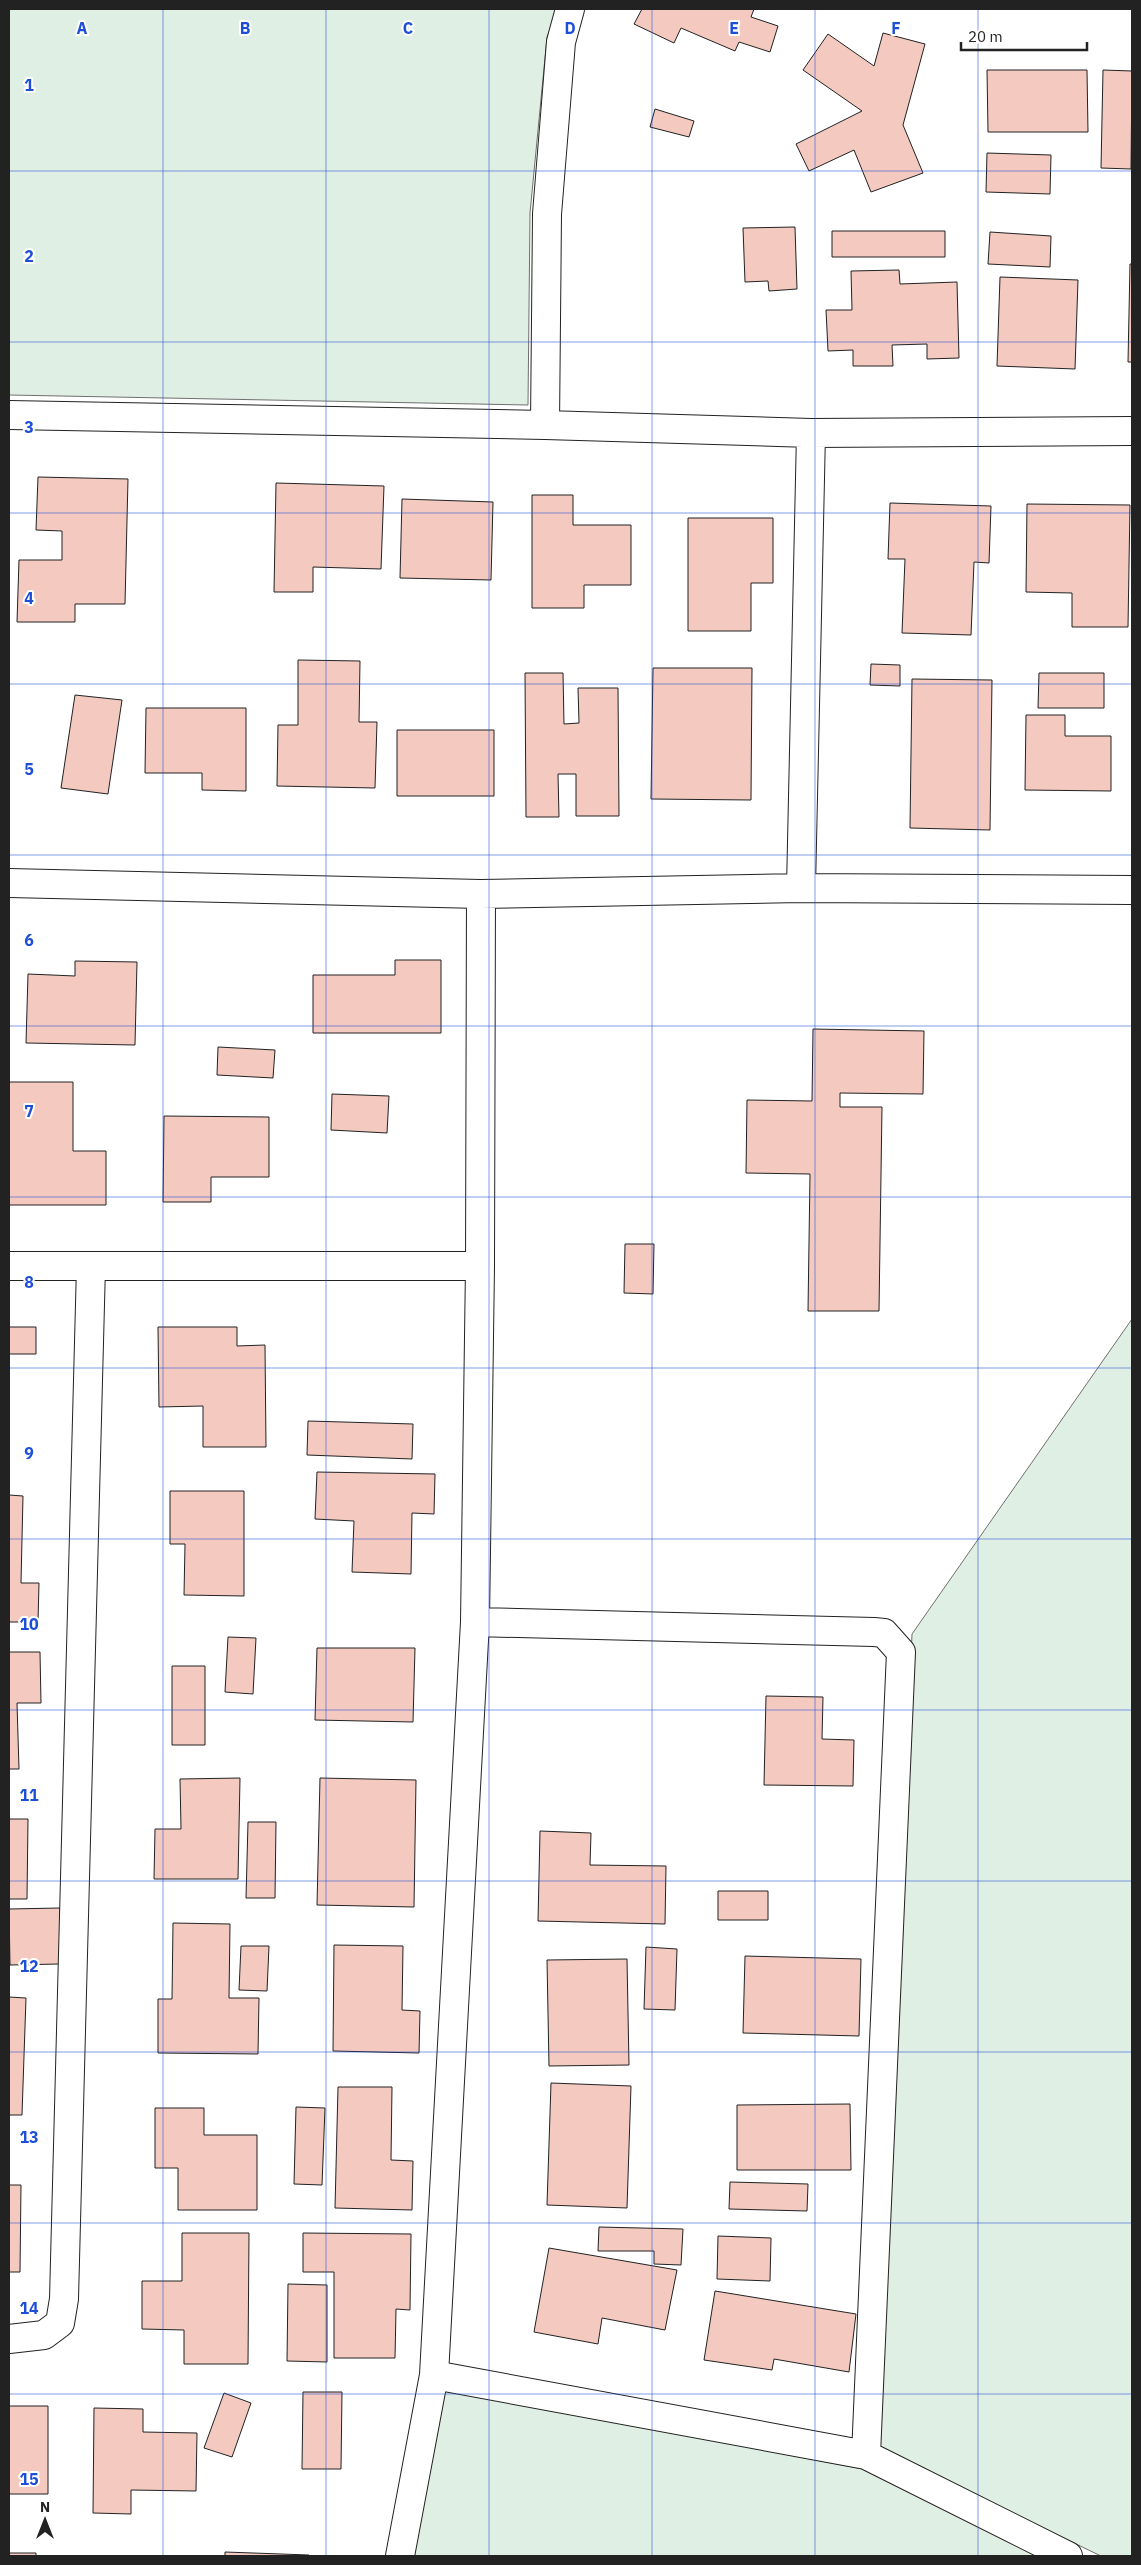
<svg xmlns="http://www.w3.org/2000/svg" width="1141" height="2565" viewBox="0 0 1141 2565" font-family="'IBM Plex Sans',sans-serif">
	<rect width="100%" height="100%" fill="#fff"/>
	<path fill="#e0efe3" stroke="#6f6f6f" d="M9,9H558L547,37L530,213L528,405L9,395Z
		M1132,1319V2556H1101L879,2449L912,1634Z
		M442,2389L863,2469L1038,2556H410Z"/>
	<path fill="#f3c9c0" stroke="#222" d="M642,9H754L751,17L778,26L770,52L739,42L735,51L681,28L674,43L634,24Z
		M883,33L925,44L903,125L923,173L871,192L854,150L809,171L796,144L862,111L803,70L828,34L874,66Z
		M987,70H1087L1088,132H988Z
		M1103,70L1132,71L1131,169L1101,168Z
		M655,109L694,121L689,137L650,127Z
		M987,153L1051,155L1050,194L986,192Z
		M795,227L797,289L769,291L768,281L745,282L743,228Z
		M832,231H945V257H832Z
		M990,232L1051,236L1050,267L988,264Z
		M1130,264H1132V362H1128Z
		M899,270L900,284L957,282L959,358L927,359V344L892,345L893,366H853V350L828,351L826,310H852L851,271Z
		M1000,277L1078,280L1075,369L997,366Z
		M38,477L128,479L125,604H75V622H17L19,560H62V531L36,530Z
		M276,483L384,486L381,569L313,567V592H274Z
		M532,495H573V525H631V585H584V608H532Z
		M402,499L493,502L491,580L400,578Z
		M890,503L991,506L989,563L974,562L971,635L902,633L905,559H888Z
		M1027,504L1130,505L1128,627H1072V593L1026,592Z
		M688,518H773V583H751V631H688Z
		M298,660L360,661L359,722H377L375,788L277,786L278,725H298Z
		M871,664L900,665V686L870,685Z
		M653,668H752L751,800L651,799Z
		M525,673H563L564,724L579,723L578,688H618L619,816H576V774H558L559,817H526Z
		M1039,673H1104V708H1038Z
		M912,679L992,680L990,830L910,828Z
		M75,695L122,700L108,794L61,788Z
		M146,708H246V791L202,790V773H145Z
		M1026,715H1065V736H1111V791L1025,790Z
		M397,730H494V796H397Z
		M395,960H441V1033H313V975H395Z
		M75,961L137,962L135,1045L26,1043L28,974L75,976Z
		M813,1029L924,1031L923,1094L840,1093V1107H882L879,1311H808L810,1174L746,1173L747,1100L812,1101Z
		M218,1047L275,1050L273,1078L217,1075Z
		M9,1082H73V1151H106V1205H9Z
		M332,1094L389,1096L387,1133L331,1130Z
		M164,1116L269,1117V1177H211V1202H163Z
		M625,1244H654L653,1294L624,1293Z
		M9,1327H36V1354H9Z
		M158,1327H237V1346L265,1345L266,1447H203V1406L159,1407Z
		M308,1421L413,1424L412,1459L307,1455Z
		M317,1472L435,1474L434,1514L412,1513L411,1574L352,1572L354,1521L315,1519Z
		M170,1491H244V1596L184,1595L185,1544H170Z
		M9,1495L23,1496L21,1583H39L38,1622H9Z
		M228,1637L256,1638L253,1694L225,1692Z
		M317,1648H415L413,1722L315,1720Z
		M9,1652H40L41,1703H17L19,1769H9Z
		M172,1666H205V1745H172Z
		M766,1696L823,1697L822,1739L854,1740L853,1786L764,1785Z
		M240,1778L238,1879H154L155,1829H181L180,1779Z
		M320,1778L416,1780L414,1907L317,1905Z
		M9,1819H28L27,1899H9Z
		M248,1822H276L275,1898H246Z
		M540,1831L591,1833L590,1865L666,1866L665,1924L538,1921Z
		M718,1891H768V1920H718Z
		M60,1908V1964L10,1965L9,1909Z
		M173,1923L230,1924L229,1998H259L258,2054L158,2053V1999H172Z
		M334,1945L403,1946L402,2010L420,2011L419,2053L333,2051Z
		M241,1946H269L267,1991L239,1990Z
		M646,1947L677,1949L675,2010L644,2009Z
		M745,1956L861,1959L859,2036L743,2033Z
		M627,1959L629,2065L549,2066L547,1960Z
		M9,1997L26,1998L22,2115H9Z
		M551,2083L631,2086L627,2208L547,2205Z
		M338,2087H392L391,2160L413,2161L412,2210L335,2208Z
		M850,2104L851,2170H737V2105Z
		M296,2107L325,2108L322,2185L294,2184Z
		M155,2108H204V2135H257V2210H178V2168H155Z
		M730,2182L808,2184L807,2211L729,2209Z
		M9,2185H21L20,2272H9Z
		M599,2227L683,2229L681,2265L654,2264V2251H598Z
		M182,2233H249L248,2364H184V2330L142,2329V2281H182Z
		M303,2233L411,2234L410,2310L396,2309L395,2358H334V2272H303Z
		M718,2236L771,2238L770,2281L717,2279Z
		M549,2248L677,2270L665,2330L602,2318L598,2344L534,2332Z
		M288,2284L327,2285V2362L287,2361Z
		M715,2291L856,2314L849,2372L774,2359L772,2370L704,2360Z
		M303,2392H342L341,2469H302Z
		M224,2393L251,2403L232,2457L204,2448Z
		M9,2406H48V2494H9Z
		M94,2408L143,2409V2432L197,2433L196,2491L131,2490V2514L93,2513Z
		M225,2552L309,2555V2556H225Z
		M9,2553H36V2556H9Z"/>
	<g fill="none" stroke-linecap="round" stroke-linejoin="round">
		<defs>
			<path id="street" d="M9,415L545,425L811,433L1132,431
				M545,425L547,214L561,42L570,9
				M9,883L481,894L801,888L1132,890
				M801,888L811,433
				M9,1266H480L481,894
				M475,1622L874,1632L884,1633L901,1652L866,2455
				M9,2339L44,2335L60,2323L64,2299L91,1266
				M434,2375L866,2455L1068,2556
				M400,2556L434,2375L475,1622L480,1266"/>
		</defs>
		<use href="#street" stroke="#222" stroke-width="30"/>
		<use href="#street" stroke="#fff" stroke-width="28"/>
	</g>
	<path fill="none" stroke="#1d4ed8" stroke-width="1" stroke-opacity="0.55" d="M163,9V2556M326,9V2556M489,9V2556M652,9V2556M815,9V2556M978,9V2556M9,171H1132M9,342H1132M9,513H1132M9,684H1132M9,855H1132M9,1026H1132M9,1197H1132M9,1368H1132M9,1539H1132M9,1710H1132M9,1881H1132M9,2052H1132M9,2223H1132M9,2394H1132"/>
	<g font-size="16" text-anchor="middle" font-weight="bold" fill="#1d4ed8" stroke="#fff" stroke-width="4" stroke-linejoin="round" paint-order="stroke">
		<text x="82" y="34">A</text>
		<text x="245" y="34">B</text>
		<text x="408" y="34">C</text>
		<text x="570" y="34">D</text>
		<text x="734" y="34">E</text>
		<text x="896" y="34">F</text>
		<text x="29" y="91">1</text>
		<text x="29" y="262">2</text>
		<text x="29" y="433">3</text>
		<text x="29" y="604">4</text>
		<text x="29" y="775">5</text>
		<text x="29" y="946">6</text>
		<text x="29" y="1117">7</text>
		<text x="29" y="1288">8</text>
		<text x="29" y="1459">9</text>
		<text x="29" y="1630">10</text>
		<text x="29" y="1801">11</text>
		<text x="29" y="1972">12</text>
		<text x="29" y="2143">13</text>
		<text x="29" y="2314">14</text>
		<text x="29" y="2485">15</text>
	</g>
	<rect width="1141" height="2565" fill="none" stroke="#222222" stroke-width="20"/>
	<g transform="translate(45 2520)" stroke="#ffffff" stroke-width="4" paint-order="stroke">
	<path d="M0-4L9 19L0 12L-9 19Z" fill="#222222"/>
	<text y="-8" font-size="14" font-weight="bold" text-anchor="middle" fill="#222222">N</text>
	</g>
	<path d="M961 42v8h126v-8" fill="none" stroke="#222222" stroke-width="2.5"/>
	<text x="968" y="42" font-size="15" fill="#222222" stroke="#ffffff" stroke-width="4" paint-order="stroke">20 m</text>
</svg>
